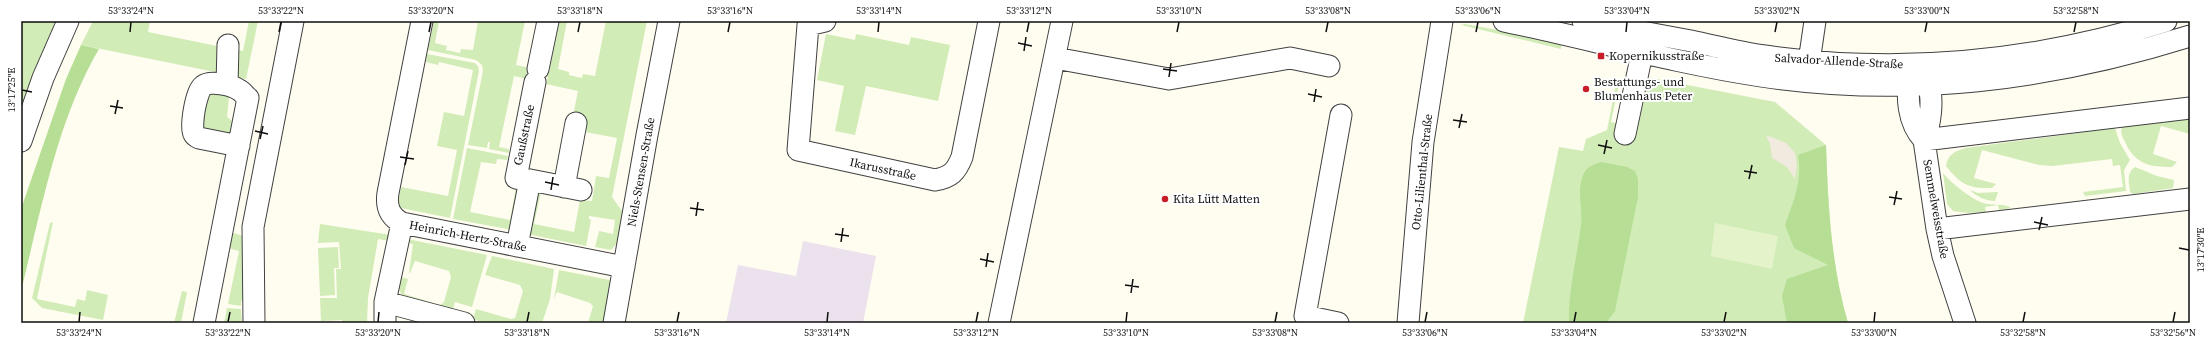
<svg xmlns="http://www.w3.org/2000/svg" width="2211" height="344" viewBox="0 0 2211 344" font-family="'Source Serif 4',serif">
	<rect width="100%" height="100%" fill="#fffcf0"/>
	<path fill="#ece2ed" d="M803,241L876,256L863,323H726L738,265L796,276Z"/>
	<path fill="#d2ecb7" d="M22,21H60L21,119V24Z
		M93,21H150L148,32L222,47L220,73L81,45Z
		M249,21H258L246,79L233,76L234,49L243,51Z
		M434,21H439L435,43L447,46L446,50L460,53L461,49L473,50L478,21H525L516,65L549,72L559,21H567L558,69L569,72V75L582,78L583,74L595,76L606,21H647L612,197L624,214L620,240L611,250L595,247L599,231L613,234L615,220L589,216V219L591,220L586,246L527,234L537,193L541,192L534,224L574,232L580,200L592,201L596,176L609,178L617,138L585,132L572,121L578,91L546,84L548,77L539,75L538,81L514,76L499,147L509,149V153L489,149L490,142H488L487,148L468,145L483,71L482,65L476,60L428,50Z
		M1465,24L1562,42L1561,49L1461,25Z
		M826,34L855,40L856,34L909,45L911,37L950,45L938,101L866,86L855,135L835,131L844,86L817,80Z
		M427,54L475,63L478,66L479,71L450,218L401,208L398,204L401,187L448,196L457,150L437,146L444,112L464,116L473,70L439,62L438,65L426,62Z
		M1631,74L1775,102L1826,145C1828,205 1831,265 1848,323H1523L1559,147L1583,151L1586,139L1607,130L1616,84H1619L1611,122L1620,124Z
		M208,90L229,97L227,117L232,121L229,135L201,133Z
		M2190,119V134L2161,126L2153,154L2177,162L2172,167C2149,167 2135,164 2125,142C2122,136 2120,133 2122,127Z
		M2115,128L2120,143L2130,160L2124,170L2126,191L2085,196L2083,192L2123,187L2120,165L2113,166L2112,159L2053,166L2039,165L1982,150L1974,178L1996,184L1992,188C1969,189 1960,184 1946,166C1948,154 1955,151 1966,148Z
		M467,148L508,156L507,160L497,159L496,164L481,162L470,212L510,220L516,187L520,189L513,230L453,219Z
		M2135,167L2157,176L2174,180L2173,188L2133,194L2130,192C2129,182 2126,173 2135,167Z
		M1943,173C1952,184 1970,198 1983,203C1992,206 2005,203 2011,208L1999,210L1998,205L1985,207L1986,212L1967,213L1953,211L1947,204Z
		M1970,190L1978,193L1998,192L1995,201C1986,201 1977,197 1970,190Z
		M53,222L37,299L75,307L77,299L85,301L87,290L108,295L103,320L42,308L32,298L50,223Z
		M320,224L391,235L390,241L378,239L368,298L367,323H342V320L321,321L320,298H337L336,269H341L339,242L318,243Z
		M234,233L243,236L246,299L241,301V306L228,304L239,251L227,248L229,236Z
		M402,238L487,255L472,307L455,302L452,313L402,296L397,284V276L408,279L404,294L440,305L444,302L451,277L449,271L415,261L410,273H409L413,244L402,242Z
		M338,247L339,268H334L335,295L320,296L318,248Z
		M492,256L554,269L550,299L542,323H485L473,319L476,309L511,319L515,318L523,291L520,285L485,275Z
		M559,270L610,280L614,289L608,323H588L593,306L590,303L557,292L554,299Z
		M182,291L187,292L181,323H174Z
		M227,308L241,309L242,323H224Z"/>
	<path fill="#b6de95" d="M81,45L99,49C57,120 41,211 21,291V209L66,79Z
		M1826,145C1828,205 1831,265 1848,323H1787L1782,296L1787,279L1828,265L1794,248L1785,225C1793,202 1803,180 1798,155Z
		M1601,162L1627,167L1635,171L1638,179V197L1615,311L1606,323H1569C1568,290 1577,258 1581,225C1583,207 1576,190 1584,173C1588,166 1595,164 1601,162Z"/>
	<path fill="#e4f3c9" d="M1715,223L1778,236L1772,269L1711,256Z"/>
	<path fill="#f0ebde" d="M1766,135L1786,143L1795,153L1797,165L1795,179L1787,167L1772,158L1770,144Z"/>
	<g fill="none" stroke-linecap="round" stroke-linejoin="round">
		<defs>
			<path id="minor" d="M422,21L388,193C386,206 389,216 402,223L624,267
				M825,21L808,25L798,150L935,180C951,177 956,172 962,157L989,21
				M1504,21C1590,39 1675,63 1761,76C1908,98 2049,80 2190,36
				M1583,21C1619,28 1655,34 1691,41C1715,46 1740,53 1765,56C1900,75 2036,62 2166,21
				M1055,58L1169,79L1290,58L1329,66
				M1809,62L1815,21
				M538,69L548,21
				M1912,74C1905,95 1908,123 1924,140
				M1920,74C1923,78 1926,81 1928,85C1934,99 1930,126 1924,140L1937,229L1943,256L1965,323
				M227,85L228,45
				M1625,134L1645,39
				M1924,140L2190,108
				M21,141L43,78L68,21
				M530,180L581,190
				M564,187L576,123
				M1937,229L2190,199
				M517,246L530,180L516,178L535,82
				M385,302L464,323
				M204,323L248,98C245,96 242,91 239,90C232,85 210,80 203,86C196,91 190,127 194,134C195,136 197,137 199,138L239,146
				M254,323L253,227L293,21
				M385,323V302L402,223
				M614,323L647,135L669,21
				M999,323L1062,21
				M1338,323L1305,316L1341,115
				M1408,323L1423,142L1442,21"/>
		</defs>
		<use href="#minor" stroke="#414141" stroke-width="23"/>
		<use href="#minor" stroke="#fff" stroke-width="21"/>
	</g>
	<path fill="none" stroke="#0e0e0e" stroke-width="1.5" d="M130,32L131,22M279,32L281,22M429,32L431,22M578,32L580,22M728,32L730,22M878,32L879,22M1027,32L1029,22M1177,32L1179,22M1326,32L1328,22M1476,32L1478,22M1626,32L1627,22M1775,32L1777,22M1925,32L1927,22M2074,32L2076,22M1018,43L1032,46M1024,51L1026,37M1163,69L1177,71M1169,77L1171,63M22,90L32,92M1308,94L1322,97M1314,102L1316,89M110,106L123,108M115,114L118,100M1453,120L1467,122M1459,128L1462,114M255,131L268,134M260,139L263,126M1598,145L1612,148M1604,154L1607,140M400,157L414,159M405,165L408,151M1744,171L1757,173M1749,179L1752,165M545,182L559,185M551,190L553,177M1889,197L1902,199M1894,205L1897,191M690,208L704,210M696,216L698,202M2034,222L2048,225M2039,230L2042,217M835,234L849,236M841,242L843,228M2179,248L2189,250M980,259L994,262M986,267L988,253M1125,285L1139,287M1131,293L1133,279M79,322L80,312M228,322L230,312M378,322L379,312M527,322L529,312M677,322L679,312M827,322L828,312M976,322L978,312M1126,322L1127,312M1275,322L1277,312M1425,322L1427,312M1574,322L1576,312M1724,322L1726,312M1874,322L1875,312M2023,322L2025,312M2173,322L2175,312"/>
	<g fill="#c71d26" stroke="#fff" stroke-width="1.5">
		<rect x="1597" y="52" width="8" height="8" rx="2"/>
		<circle cx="1586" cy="89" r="4"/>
		<circle cx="1165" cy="199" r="4"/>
	</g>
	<g text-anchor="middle" stroke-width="4" stroke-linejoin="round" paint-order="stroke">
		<g font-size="12" fill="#0e0e0e" stroke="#fff" text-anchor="start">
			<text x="1609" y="60">Kopernikusstraße</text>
			<text x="1594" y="86">Bestattungs- und<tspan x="1594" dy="14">Blumenhaus Peter</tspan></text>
			<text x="1173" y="203">Kita Lütt Matten</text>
		</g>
		<g font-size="12" fill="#0e0e0e" stroke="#fff">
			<text transform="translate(1839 61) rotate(3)" y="4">Salvador-Allende-Straße</text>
			<text transform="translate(524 135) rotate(-78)" y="4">Gaußstraße</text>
			<text transform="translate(883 169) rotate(12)" y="4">Ikarusstraße</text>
			<text transform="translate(641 172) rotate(-80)" y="4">Niels-Stensen-Straße</text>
			<text transform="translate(1422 172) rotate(-84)" y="4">Otto-Lilienthal-Straße</text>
			<text transform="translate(1936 209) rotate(80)" y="4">Semmelweisstraße</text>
			<text transform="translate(468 236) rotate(11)" y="4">Heinrich-Hertz-Straße</text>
		</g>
	</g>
	<rect width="2211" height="344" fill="none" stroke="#ffffff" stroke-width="44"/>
	<rect x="22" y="22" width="2167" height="300" fill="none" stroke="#0e0e0e" stroke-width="1.5"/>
	<g font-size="10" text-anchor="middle" fill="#0e0e0e">
		<text x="131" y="14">53°33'24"N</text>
		<text x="281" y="14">53°33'22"N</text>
		<text x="431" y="14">53°33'20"N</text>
		<text x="580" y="14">53°33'18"N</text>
		<text x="730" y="14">53°33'16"N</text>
		<text x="879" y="14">53°33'14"N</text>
		<text x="1029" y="14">53°33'12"N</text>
		<text x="1179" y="14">53°33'10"N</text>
		<text x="1328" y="14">53°33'08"N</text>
		<text x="1478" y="14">53°33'06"N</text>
		<text x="1627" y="14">53°33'04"N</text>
		<text x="1777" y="14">53°33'02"N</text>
		<text x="1927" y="14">53°33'00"N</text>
		<text x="2076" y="14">53°32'58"N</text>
		<text transform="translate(11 90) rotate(-90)" y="4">13°17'25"E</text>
		<text transform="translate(2200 250) rotate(-90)" y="4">13°17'30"E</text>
		<text x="79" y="336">53°33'24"N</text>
		<text x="228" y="336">53°33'22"N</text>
		<text x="378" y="336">53°33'20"N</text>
		<text x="527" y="336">53°33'18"N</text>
		<text x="677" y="336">53°33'16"N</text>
		<text x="827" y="336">53°33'14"N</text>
		<text x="976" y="336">53°33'12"N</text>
		<text x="1126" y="336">53°33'10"N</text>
		<text x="1275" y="336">53°33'08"N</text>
		<text x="1425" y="336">53°33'06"N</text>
		<text x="1574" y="336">53°33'04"N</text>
		<text x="1724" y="336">53°33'02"N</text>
		<text x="1874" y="336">53°33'00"N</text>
		<text x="2023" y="336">53°32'58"N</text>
		<text x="2173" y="336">53°32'56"N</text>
	</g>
</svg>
